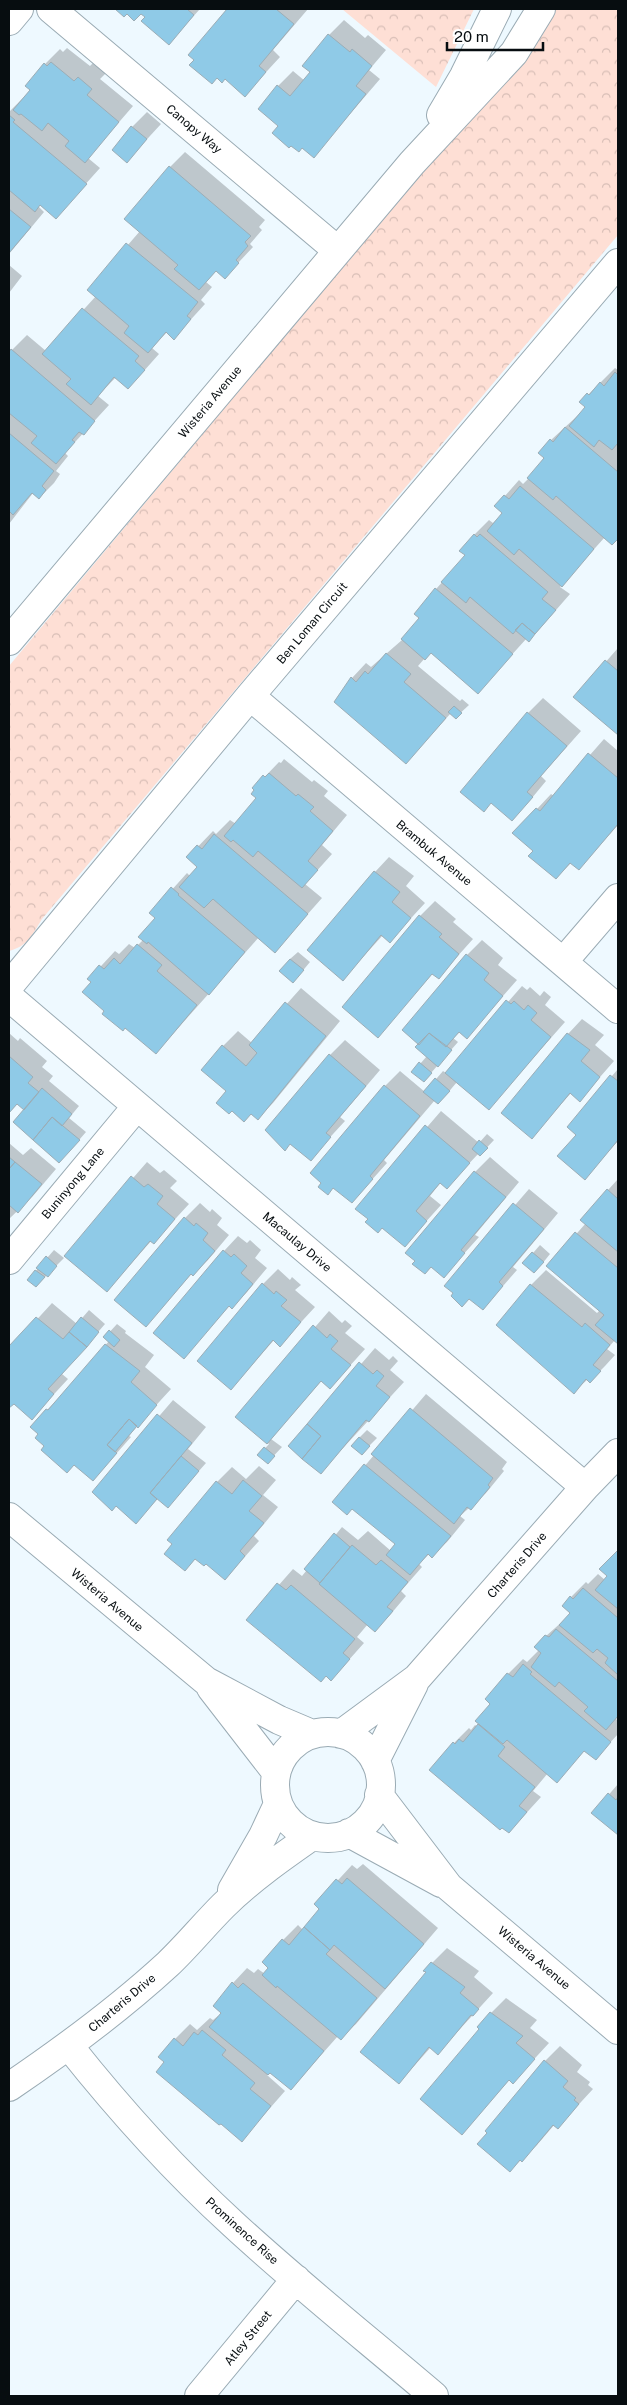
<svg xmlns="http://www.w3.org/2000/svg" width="627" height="2405" viewBox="0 0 627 2405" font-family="'Public Sans',sans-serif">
	<defs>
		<pattern id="park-crowns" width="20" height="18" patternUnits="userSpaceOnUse" patternTransform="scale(1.25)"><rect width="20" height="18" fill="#fedfd5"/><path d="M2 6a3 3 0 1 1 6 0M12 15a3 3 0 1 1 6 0" fill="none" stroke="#d8beb6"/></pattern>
	</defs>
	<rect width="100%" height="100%" fill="#eef9ff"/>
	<path fill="url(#park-crowns)" d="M342,9H474L436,87Z
		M554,9H618V235L42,919C32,935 28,946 9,951V666L469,115Z"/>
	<path fill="#0003" d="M117,9H200L169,43L141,12L127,13L124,15Z
		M229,9H308L273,50L280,57L245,95L225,78L217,77L190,54Z
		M344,20L365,38L368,35L386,50L369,70L380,79L314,156L280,126L278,86L293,71L305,81L312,72L329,35Z
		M67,48L90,66L94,62L106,73L100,79L133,106L88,158L100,168L56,217L41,204L38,206L44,212L9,254V110L10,111L31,90L26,86L45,64L60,49L63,52Z
		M147,112L161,124L127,161L132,127Z
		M185,152L265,220L259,227L262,230L250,244L253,247L225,277L217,270L206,282L212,287L201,300L205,304L174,338L167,332L152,348L159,354L143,372L128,387L116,377L98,396L109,405L65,453L68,456L56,471L60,474L54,483L39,498L33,493L9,524V353L27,335L46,351L96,296L89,290L140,231L170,167Z
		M9,265L22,276L9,293Z
		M615,368L618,370V538L612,544L605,537L560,587L570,594L536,633L529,640L527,638L478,692L432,652L425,658L418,666L460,701L462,699L469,705L456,717L451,713L406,763L352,678L366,663L371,667L402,640L420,618L415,613L466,555L474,535L489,520L493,523L504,513L496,506L519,480L523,484L529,478L545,457L551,440L587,407L581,402Z
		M618,648V733L575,697Z
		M543,698L581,731L541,776L546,781L527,804L528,713Z
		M604,739L618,751V825L579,869L572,862L556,878L534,851L537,809L551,794L554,796Z
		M284,759L312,782L314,780L328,791L324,796L347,815L322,845L332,854L305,884L322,898L275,951L259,937L156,1053L106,1011L93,982L89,979L115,951L119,954L129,944L135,948L143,940L156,918L151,913L187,873L190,876L198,866L188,857L213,831L216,834L230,820L236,824L258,798L254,788L279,762L281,763Z
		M389,857L414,876L406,886L425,903L390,941L383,935L343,979L375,872Z
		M435,901L456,919L453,922L473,939L438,978L433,973L378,1036L420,916Z
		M482,940L503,958L498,965L517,980L467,1037L460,1032L453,1038L458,1042L431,1073L413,1072L427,1056L467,955Z
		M298,952L310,962L300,974L290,959Z
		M522,986L527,990L530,987L540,996L544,991L551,997L545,1005L565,1022L489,1108L457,1082L446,1095L435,1100L384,1160L387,1163L352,1202L385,1086L400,1071L425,1092L443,1071L446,1073Z
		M301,988L340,1021L273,1103L258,1118L228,1091L223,1046L238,1031L252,1043Z
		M582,1019L604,1035L595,1045L614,1061L580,1100L571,1093L532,1137L568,1034Z
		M9,1033L18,1041L20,1038L47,1061L42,1067L53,1076L49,1081L79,1106L69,1118L86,1132L67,1154L18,1103L9,1113Z
		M345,1040L380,1070L340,1117L345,1121L310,1159L330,1055Z
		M618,1069V1141L585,1178L578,1135L568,1127Z
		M441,1111L479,1143L487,1134L494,1140L480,1155L479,1153L447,1187L441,1182L430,1196L441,1205L405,1245L357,1208Z
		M9,1143L23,1155L31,1148L56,1169L33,1196L9,1219Z
		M490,1157L519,1182L475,1235L479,1237L444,1276L475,1172Z
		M147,1162L160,1173L164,1170L177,1181L170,1188L189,1204L154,1242L152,1240L107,1291L65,1256Z
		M618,1179V1343L615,1340L607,1349L615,1355L605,1366L590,1381L588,1379L574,1392L531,1285L546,1270L597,1313L600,1310L548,1266L586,1223L608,1190Z
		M529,1189L558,1213L513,1267L517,1270L483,1309L470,1298L455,1293L446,1285Z
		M200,1203L210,1212L212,1209L222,1218L217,1225L229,1235L208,1260L193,1274L192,1273L160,1310L185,1218Z
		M238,1236L247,1243L250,1240L261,1250L255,1258L267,1268L247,1292L232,1307L230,1305L184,1357L224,1251Z
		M540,1245L550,1254L542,1264L533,1253Z
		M54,1250L64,1258L36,1286L28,1280Z
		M278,1269L290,1280L292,1277L301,1285L295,1290L315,1307L280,1345L274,1340L231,1389L263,1284Z
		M52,1303L77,1324L89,1310L105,1324L62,1374L68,1379L32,1418L14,1402L9,1407V1350Z
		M329,1311L342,1323L345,1320L352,1326L345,1333L365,1349L330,1388L322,1380L271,1439L282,1447L268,1462L259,1455L269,1444L237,1417Z
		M117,1324L126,1331L125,1333L154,1355L145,1367L171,1389L138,1425L129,1436L131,1437L93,1480L74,1464L46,1445L39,1434L47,1410L62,1395L109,1341L105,1337Z
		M375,1348L389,1360L393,1356L398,1361L390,1370L404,1382L320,1473L290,1446Z
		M426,1394L507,1462L502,1469L504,1471L486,1493L460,1516L465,1520L447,1542L432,1556L429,1554L419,1564L422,1567L401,1591L406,1596L390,1615L375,1630L368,1624L357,1637L364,1643L331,1680L248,1620L293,1569L302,1576L342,1527L358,1540L368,1531L391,1551L397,1544L352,1507L334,1502Z
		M173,1400L206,1427L188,1449L206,1463L168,1506L158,1498L136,1522L116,1505L94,1492Z
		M367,1430L377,1438L362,1453L359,1438Z
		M259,1466L276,1480L263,1495L278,1507L254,1536L259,1541L225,1579L206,1562L196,1558L185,1570L217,1482L232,1467L246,1479Z
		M618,1551V1716L616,1719L618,1721V1734L596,1758L585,1750L557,1781L548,1773L533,1791L541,1797L509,1832L454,1743L469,1728L471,1730L475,1725L478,1727L508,1674L523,1659L527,1662L539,1650L546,1636L572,1613L571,1597L586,1582L588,1584L598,1574L605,1580L608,1576L606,1562Z
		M618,1784V1834L593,1813Z
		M363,1864L438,1928L356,2024L341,2038L338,2036L291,2089L270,2071L267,2075L285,2091L242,2140L166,2062L175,2039L190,2024L197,2030L210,2018L213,2020L218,2016L219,2017L223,2013L233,1983L247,1968L254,1973L258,1969L265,1974L270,1968L283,1940L298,1925L303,1930L321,1909L316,1904L352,1865L357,1869Z
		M447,1948L479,1971L474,1977L493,1993L438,2053L431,2047L399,2083L427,1972L432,1963Z
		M506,1998L537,2020L530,2028L549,2043L513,2082L510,2079L462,2134L480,2029L491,2013Z
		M560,2046L582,2065L577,2072L590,2082L588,2085L593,2089L558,2127L555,2124L537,2145L510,2170L545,2061Z"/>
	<path fill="#8fcae7" stroke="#9cadb6" d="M115,9H187L194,15L169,45L141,21L145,17L141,14L134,21L127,14L124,17Z
		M227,9H276L294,24L259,66L266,72L245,97L225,79L222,83L217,78L212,84L189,65L194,60L188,55Z
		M328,34L350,52L352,49L372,66L356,86L366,94L314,158L302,148L299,152L291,146L289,148L272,133L278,126L258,109L277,85L290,96L310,72L302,66Z
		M51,62L74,81L78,77L92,89L87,95L119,122L85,163L65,146L69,141L48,123L42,131L21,114L19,115L13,110L30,90L25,86L44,63L47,66Z
		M9,115L15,120L13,122L87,184L56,219L40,205L35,212L9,190Z
		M131,126L147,139L127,163L112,150Z
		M169,166L251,236L245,242L248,246L236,260L239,263L225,279L216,271L199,290L174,269L178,265L124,219Z
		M9,209L31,227L9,253Z
		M126,243L198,302L187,316L191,319L174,340L166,332L148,353L124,333L129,326L87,290Z
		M82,308L139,356L135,361L145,370L128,389L114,377L91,405L66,384L71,379L42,354Z
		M11,349L95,421L84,435L79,432L72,440L75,442L56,464L31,443L37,436L9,413V352Z
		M615,372L618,375V443L612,450L599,440L594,447L569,426L585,407L579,402L587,393L589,395L600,382L604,386Z
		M565,427L618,472V539L612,545L556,496L553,500L527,478L544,458L538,453L550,439L553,442Z
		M9,433L54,471L42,486L46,490L39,499L32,493L13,515L9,511Z
		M520,486L594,549L562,587L519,549L514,555L487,531L502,513L494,506L504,495L509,499Z
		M474,534L477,537L480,534L548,592L542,599L556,610L535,634L522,623L513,634L470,597L466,603L441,582L465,555L459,551Z
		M435,588L513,654L478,694L431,653L425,660L401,639L419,618L414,614Z
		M522,623L535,634L529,642L515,630Z
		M386,653L411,674L404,682L446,718L406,764L334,702L351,677L356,682L365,671L368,674Z
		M605,660L618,671V735L573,697Z
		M454,706L462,713L456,719L448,712Z
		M527,712L567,746L527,792L533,797L512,821L491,803L484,812L460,792Z
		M588,753L618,778V824L579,870L570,863L556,879L528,856L533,851L512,833L536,808L540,811Z
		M269,773L296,796L298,794L314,807L310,811L333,831L308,861L318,870L302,888L258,851L253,857L233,840L231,842L224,836L256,798L251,794L254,790L252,788L263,775L265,777Z
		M214,834L308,914L275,953L213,899L204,908L179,887L197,867L186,857L197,845L202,849Z
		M374,871L400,892L392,902L411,918L390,943L381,935L343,981L307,950Z
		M171,887L179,894L178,895L245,952L209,995L148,942L147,944L138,937L155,918L149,913Z
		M419,915L442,934L439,937L459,954L439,979L432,974L378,1038L342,1007Z
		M137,944L162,965L157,971L197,1005L156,1054L125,1028L123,1031L102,1014L104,1011L82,992L91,982L87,979L99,965L104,969L114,958L120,964Z
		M466,954L489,973L484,980L503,996L467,1039L459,1032L446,1047L429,1033L419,1045L402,1030Z
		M290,959L304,970L293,983L279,971Z
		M506,1000L511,1004L514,1001L524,1010L528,1005L537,1013L531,1020L551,1037L489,1110L445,1073Z
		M285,1002L326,1036L258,1120L251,1114L244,1122L232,1111L229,1114L216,1103L226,1091L201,1070L222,1045L246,1066L257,1053L249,1045Z
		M429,1033L452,1050L438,1067L415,1047Z
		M567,1033L590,1050L581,1061L600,1077L580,1102L570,1093L532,1139L501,1113Z
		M329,1054L366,1086L326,1133L331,1137L311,1161L290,1144L285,1151L265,1130Z
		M9,1056L33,1077L28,1083L39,1092L24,1110L17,1104L9,1113Z
		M419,1062L432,1073L424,1082L411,1072Z
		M610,1075L618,1081V1140L585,1180L557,1156L576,1135L567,1127Z
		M435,1078L450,1091L438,1104L423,1092Z
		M384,1085L420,1116L370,1176L373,1179L352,1203L333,1188L328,1195L318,1187L321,1183L310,1173Z
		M42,1088L72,1114L62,1126L52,1117L33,1140L13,1122Z
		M52,1117L80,1140L59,1163L33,1140Z
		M425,1125L470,1163L447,1189L440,1183L416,1211L427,1221L405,1247L382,1228L378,1233L365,1222L368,1219L355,1209Z
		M479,1140L488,1148L480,1156L472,1149Z
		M9,1157L15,1162L9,1169Z
		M15,1162L42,1184L18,1213L9,1205V1169Z
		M474,1171L506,1197L461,1250L465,1253L444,1278L431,1267L425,1274L412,1264L415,1261L405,1253Z
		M131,1176L144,1187L148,1184L163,1196L157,1204L175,1219L154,1244L150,1241L107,1292L64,1256Z
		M607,1189L618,1199V1252L580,1220Z
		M513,1203L544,1229L499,1282L503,1286L483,1310L469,1299L462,1307L451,1296L453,1293L444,1286Z
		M184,1217L194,1226L196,1223L208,1233L203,1240L215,1251L193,1276L191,1274L146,1327L114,1300Z
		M575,1232L618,1268V1344L595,1325L604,1315L546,1266Z
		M223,1250L231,1257L234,1254L247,1266L241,1273L253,1284L232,1309L229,1306L184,1359L153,1333Z
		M532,1252L544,1262L534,1273L522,1263Z
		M46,1256L57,1266L48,1277L36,1268Z
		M35,1270L45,1277L36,1287L27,1280Z
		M262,1283L274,1294L276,1291L287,1300L281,1306L301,1322L280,1347L273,1340L231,1390L197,1361Z
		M530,1284L582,1327L585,1323L610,1345L593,1365L601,1371L590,1383L586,1379L574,1394L496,1325Z
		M36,1317L63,1339L69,1332L87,1347L48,1389L54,1394L32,1420L14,1404L9,1408V1346Z
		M81,1317L99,1332L87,1347L69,1332Z
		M313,1325L327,1338L330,1334L338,1341L331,1349L351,1365L330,1389L321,1381L267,1444L235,1417Z
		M109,1330L120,1340L114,1347L103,1337Z
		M105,1344L140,1371L131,1382L157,1405L138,1428L129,1419L107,1445L117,1453L93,1481L74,1465L67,1473L41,1450L44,1446L35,1438L38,1434L30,1427L46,1409L48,1410Z
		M359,1362L373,1374L377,1370L384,1376L376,1386L390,1397L369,1422L366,1420L321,1474L302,1459L321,1436L307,1424Z
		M410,1408L493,1478L488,1485L490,1487L471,1510L467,1507L454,1524L371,1454Z
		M157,1414L192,1443L150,1493L157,1499L136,1524L116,1506L112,1511L92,1492Z
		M129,1419L137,1426L115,1452L107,1445Z
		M307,1424L321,1436L302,1459L288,1446Z
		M359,1437L370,1446L362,1455L351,1446Z
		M264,1447L275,1456L268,1464L257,1455Z
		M181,1456L199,1471L168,1508L150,1493Z
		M364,1464L451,1536L432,1558L428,1554L410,1575L386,1555L395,1544L352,1509L347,1515L332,1502Z
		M243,1480L262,1496L249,1511L264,1523L240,1551L245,1556L225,1580L206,1564L204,1566L195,1559L185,1571L164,1554L172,1544L167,1540L216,1481L232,1494Z
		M334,1533L350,1547L320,1583L304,1569Z
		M352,1545L376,1565L381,1560L408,1582L387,1607L393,1611L375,1632L319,1584Z
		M618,1550V1609L595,1590L607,1576L599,1569Z
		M277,1583L286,1590L291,1585L355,1639L343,1653L350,1659L331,1681L326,1676L321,1682L246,1620Z
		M583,1588L618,1618V1675L605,1663L608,1658L597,1649L593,1653L559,1625L570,1613L562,1606L570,1596L573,1599Z
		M556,1629L618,1681V1716L606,1730L584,1711L588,1707L559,1682L555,1687L531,1667L541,1653L534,1647L545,1635L549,1637Z
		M523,1664L532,1672L530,1674L611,1742L596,1760L584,1751L557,1783L507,1740L503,1744L475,1721L490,1704L485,1699L507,1673L513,1677Z
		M478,1724L505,1747L498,1756L535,1787L519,1806L527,1812L509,1833L502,1828L500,1830L429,1770L453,1742L455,1744L459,1739L463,1742Z
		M608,1793L616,1800L618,1797V1835L591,1813Z
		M347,1878L424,1944L385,1989L334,1945L330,1950L304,1927L319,1909L314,1904L336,1879L342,1884Z
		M304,1927L330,1950L326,1954L377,1998L341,2040L277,1986L276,1988L262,1975L268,1968L262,1962L282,1939L289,1945Z
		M431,1962L465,1987L460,1993L479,2009L473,2016L471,2015L438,2055L429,2047L399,2084L360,2052L426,1972L423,1971Z
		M232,1982L238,1988L243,1983L324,2051L291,2090L270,2073L268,2075L209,2027L221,2013L213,2006Z
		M490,2012L523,2036L516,2043L535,2059L513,2084L509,2080L462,2135L420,2099L479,2029L477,2027Z
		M202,2030L226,2050L222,2055L255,2083L250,2089L271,2106L242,2142L221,2124L219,2125L156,2072L164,2062L158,2057L174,2038L183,2046L194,2032L198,2035Z
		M544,2060L568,2081L563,2087L576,2098L574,2100L579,2104L558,2129L553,2125L522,2162L520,2160L510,2172L477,2144L487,2133L485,2131Z"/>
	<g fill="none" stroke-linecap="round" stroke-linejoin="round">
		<defs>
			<path id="street" d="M51,9L337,250
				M9,21L19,9
				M441,115L464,76L497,9
				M9,641L412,163L514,53L541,9
				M250,696L618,1009
				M563,962L618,898
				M9,986L250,696L618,263
				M9,997L585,1487
				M9,1260L137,1106
				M9,1517L206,1681L279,1720L312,1734
				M211,1688L276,1772
				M275 1785a53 53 0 1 1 106 0a53 53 0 1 1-106 0Z
				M341,1734L417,1678L585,1487L618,1453
				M375,1761L414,1684
				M379,1795L449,1887L618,2030
				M349,1833L441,1883
				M232,1890L263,1836L278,1804
				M69,2046C119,2109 174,2170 233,2224C298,2284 367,2339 434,2396
				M9,2087C65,2049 118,2010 168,1964C187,1946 204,1925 223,1906C249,1880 282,1857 312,1836
				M199,2396L296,2279"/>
		</defs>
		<use href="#street" stroke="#9aabb4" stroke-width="30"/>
		<use href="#street" stroke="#fff" stroke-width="28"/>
	</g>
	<g text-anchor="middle" stroke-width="4" stroke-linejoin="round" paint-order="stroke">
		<g font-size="12" fill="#070d10" stroke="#fff">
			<text transform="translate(194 129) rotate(40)" y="4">Canopy Way</text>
			<text transform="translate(210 402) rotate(-50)" y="4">Wisteria Avenue</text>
			<text transform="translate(312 623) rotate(-50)" y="4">Ben Loman Circuit</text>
			<text transform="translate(434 853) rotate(40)" y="4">Brambuk Avenue</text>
			<text transform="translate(73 1183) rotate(-50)" y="4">Buninyong Lane</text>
			<text transform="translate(297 1242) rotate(40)" y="4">Macaulay Drive</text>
			<text transform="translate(517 1565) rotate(-49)" y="4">Charteris Drive</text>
			<text transform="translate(107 1600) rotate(40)" y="4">Wisteria Avenue</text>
			<text transform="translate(534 1958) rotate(40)" y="4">Wisteria Avenue</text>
			<text transform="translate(122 2003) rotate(-40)" y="4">Charteris Drive</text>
			<text transform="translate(242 2231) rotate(42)" y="4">Prominence Rise</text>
			<text transform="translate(248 2338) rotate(-51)" y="4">Atley Street</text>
		</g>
	</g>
	<rect width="627" height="2405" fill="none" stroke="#070d10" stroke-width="20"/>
	<path d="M447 42v8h96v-8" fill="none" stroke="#070d10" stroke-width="2.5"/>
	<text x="454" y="42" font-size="15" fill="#070d10" stroke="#ffffff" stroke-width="4" paint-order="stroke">20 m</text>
</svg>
